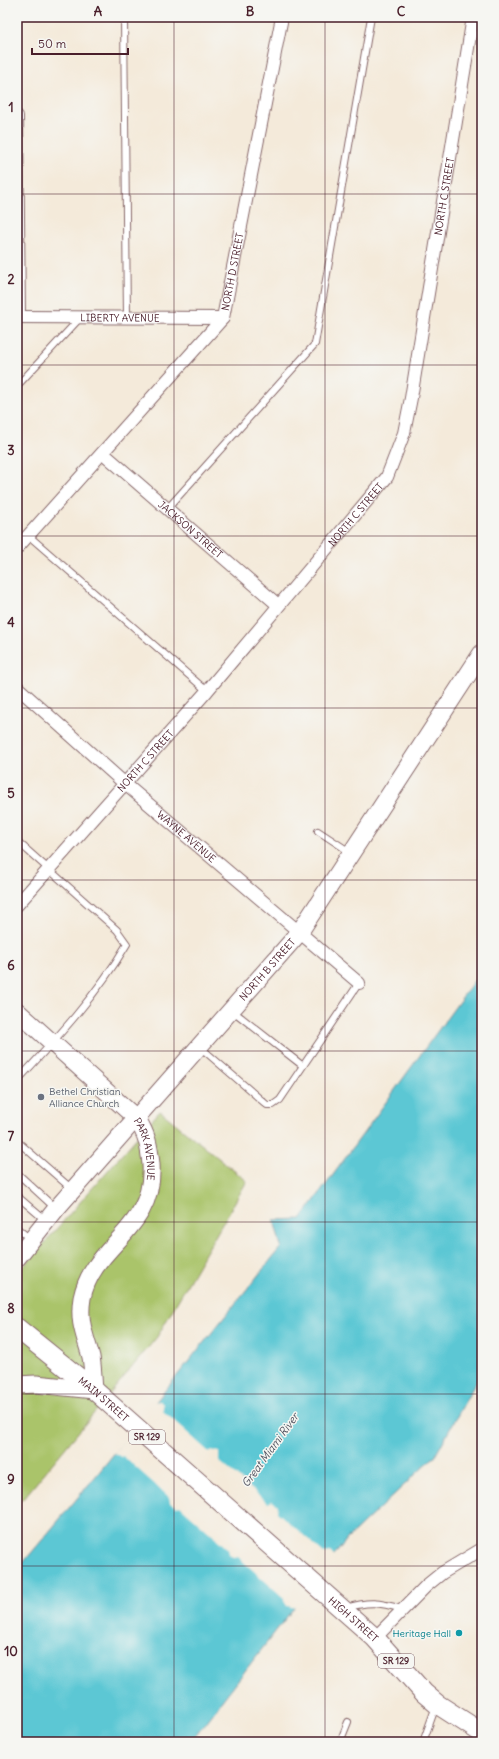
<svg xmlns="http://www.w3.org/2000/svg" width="499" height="1759" viewBox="0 0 499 1759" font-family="Delius,sans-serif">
	<rect width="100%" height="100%" fill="#f6f6f2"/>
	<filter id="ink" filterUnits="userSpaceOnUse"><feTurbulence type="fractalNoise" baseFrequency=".025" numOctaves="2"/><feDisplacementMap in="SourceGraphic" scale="8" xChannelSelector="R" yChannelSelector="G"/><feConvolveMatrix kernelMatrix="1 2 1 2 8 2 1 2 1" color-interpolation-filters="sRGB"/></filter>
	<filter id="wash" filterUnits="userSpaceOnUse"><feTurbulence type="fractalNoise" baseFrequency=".012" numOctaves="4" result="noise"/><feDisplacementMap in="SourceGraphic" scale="16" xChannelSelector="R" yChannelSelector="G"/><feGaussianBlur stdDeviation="0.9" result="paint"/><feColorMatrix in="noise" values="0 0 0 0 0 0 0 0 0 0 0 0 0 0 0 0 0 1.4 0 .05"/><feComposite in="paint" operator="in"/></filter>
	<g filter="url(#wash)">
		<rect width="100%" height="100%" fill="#f4eada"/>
		<path fill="#aac46a" stroke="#7a724a" d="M160,1111L247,1181L157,1337L23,1499L17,1503V1274Z"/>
		<path fill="#5bc7d4" stroke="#527380" d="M482,970V1371L435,1456L347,1539L190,1742H17V1570L100,1471L281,1247L274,1220L301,1219Z"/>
		<path fill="#f4eada" d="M160,1401L163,1404V1411L209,1452L212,1450L219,1452V1461L268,1503L272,1501L278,1505L277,1512L324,1553L330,1552L333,1555L335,1558L296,1608L287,1606L284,1601V1598L238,1557L235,1558L229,1555L228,1549L180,1506L177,1507L170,1503L169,1497L123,1456L121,1457L114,1453L153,1402Z"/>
	</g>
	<g filter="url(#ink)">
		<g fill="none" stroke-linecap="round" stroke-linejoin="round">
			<defs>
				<path id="lane" d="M124,17L127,317
					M17,386L80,318
					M168,508L315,344L371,17
					M29,536L207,691
					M318,831L350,852
					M17,841L117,930L127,944C97,995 57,1038 17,1081
					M233,1011L303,1066
					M200,1047L267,1105H273L280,1100L359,983
					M17,1141L73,1190
					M17,1173L55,1208
					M17,1196L45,1220
					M17,1228L30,1239
					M346,1608C368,1601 379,1602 402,1609
					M340,1742L348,1722
					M423,1742L436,1706"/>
				<g id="street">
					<path d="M17,116L19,317"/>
					<path id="s1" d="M17,317L223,318"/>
					<path id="s2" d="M103,453L278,605"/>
					<path id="s3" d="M17,548L223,318L282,17"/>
					<path id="s4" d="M17,687L124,783L359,983"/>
					<path id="s5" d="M17,905L207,691L387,477L404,433L411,398L473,17"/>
					<path d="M375,1638L426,1586L442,1573L482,1549"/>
				</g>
				<g id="secondary">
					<path id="s6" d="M17,1011L137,1119C147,1135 149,1145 151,1164C155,1232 93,1243 82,1298C78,1322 85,1335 91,1357C93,1368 93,1380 94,1390L36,1384L17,1385"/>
					<path id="s7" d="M17,1258L56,1209L299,933L482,653"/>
				</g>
				<g id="primary">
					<path id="s8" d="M17,1328L94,1390L375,1638L424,1693L437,1704L482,1733"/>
				</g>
			</defs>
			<use href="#lane" stroke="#866668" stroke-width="8"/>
			<use href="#street" stroke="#866668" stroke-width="14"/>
			<use href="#secondary" stroke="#866668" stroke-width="19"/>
			<use href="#primary" stroke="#866668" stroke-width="21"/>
			<use href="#lane" stroke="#fff" stroke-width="6"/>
			<use href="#street" stroke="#fff" stroke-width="12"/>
			<use href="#secondary" stroke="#fff" stroke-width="17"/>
			<use href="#primary" stroke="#fff" stroke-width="19"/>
		</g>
	</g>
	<path fill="none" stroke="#4a1f2b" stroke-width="1" stroke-opacity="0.55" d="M174,17V1742M325,17V1742M17,194H482M17,365H482M17,536H482M17,708H482M17,880H482M17,1051H482M17,1222H482M17,1394H482M17,1566H482"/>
	<circle fill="#6b7280" stroke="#f6f6f2" stroke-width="1.5" cx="41" cy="1097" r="4"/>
	<circle fill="#0f9aa8" stroke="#f6f6f2" stroke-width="1.5" cx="459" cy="1633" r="4"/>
	<g text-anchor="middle" stroke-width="3" stroke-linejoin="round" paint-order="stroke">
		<g fill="#f6f6f2" stroke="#7e6067" stroke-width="1">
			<rect x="129" y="1430" width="36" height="14" rx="3"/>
			<rect x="378" y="1654" width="36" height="14" rx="3"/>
		</g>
		<g font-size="9" font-weight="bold" fill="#4a1f2b">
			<text x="147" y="1440">SR 129</text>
			<text x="396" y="1664">SR 129</text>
		</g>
		<g font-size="10" fill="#4a1f2b" stroke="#f6f6f2">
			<text dy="4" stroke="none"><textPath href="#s5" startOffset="853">NORTH C STREET</textPath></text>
			<text dy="4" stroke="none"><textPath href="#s3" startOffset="356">NORTH D STREET</textPath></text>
			<text dy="4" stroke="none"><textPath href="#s1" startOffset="103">LIBERTY AVENUE</textPath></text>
			<text dy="4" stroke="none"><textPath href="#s5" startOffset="517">NORTH C STREET</textPath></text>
			<text dy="4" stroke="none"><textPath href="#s2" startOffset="116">JACKSON STREET</textPath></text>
			<text dy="4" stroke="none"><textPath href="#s5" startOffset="193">NORTH C STREET</textPath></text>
			<text dy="4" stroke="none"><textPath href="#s4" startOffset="226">WAYNE AVENUE</textPath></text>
			<text dy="4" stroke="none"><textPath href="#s7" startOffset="382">NORTH B STREET</textPath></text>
			<text dy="4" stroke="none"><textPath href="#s6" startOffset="193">PARK AVENUE</textPath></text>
			<text dy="4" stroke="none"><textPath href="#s8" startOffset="112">MAIN STREET</textPath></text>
			<text dy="4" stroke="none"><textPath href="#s8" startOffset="445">HIGH STREET</textPath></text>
		</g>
		<g font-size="10" fill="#5b616d" stroke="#f6f6f2" text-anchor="start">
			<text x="49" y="1095">Bethel Christian<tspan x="49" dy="12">Alliance Church</tspan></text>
		</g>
		<g font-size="10" fill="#0d838f" stroke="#f6f6f2" text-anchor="end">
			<text x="451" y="1637">Heritage Hall</text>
		</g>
		<g font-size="11" font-style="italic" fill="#4f515e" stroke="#f6f6f2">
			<text transform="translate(270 1450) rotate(-54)" y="4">Great Miami River</text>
		</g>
	</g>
	<rect width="499" height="1759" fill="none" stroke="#f6f6f2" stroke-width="44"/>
	<path d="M32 48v6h96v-6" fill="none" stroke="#4a1f2b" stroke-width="2"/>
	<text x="38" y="48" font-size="12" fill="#4a1f2b" stroke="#f6f6f2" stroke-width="3" paint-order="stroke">50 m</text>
	<rect x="22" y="22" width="455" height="1715" fill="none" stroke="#4a1f2b" stroke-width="1.5"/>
	<g font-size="13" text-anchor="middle" font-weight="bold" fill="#4a1f2b">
		<text x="98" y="16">A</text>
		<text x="250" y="16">B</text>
		<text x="401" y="16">C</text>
		<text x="11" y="112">1</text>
		<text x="11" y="284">2</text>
		<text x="11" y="455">3</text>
		<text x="11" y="627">4</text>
		<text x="11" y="798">5</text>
		<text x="11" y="970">6</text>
		<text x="11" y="1141">7</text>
		<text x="11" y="1313">8</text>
		<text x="11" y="1484">9</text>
		<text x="11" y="1656">10</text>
	</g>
</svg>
